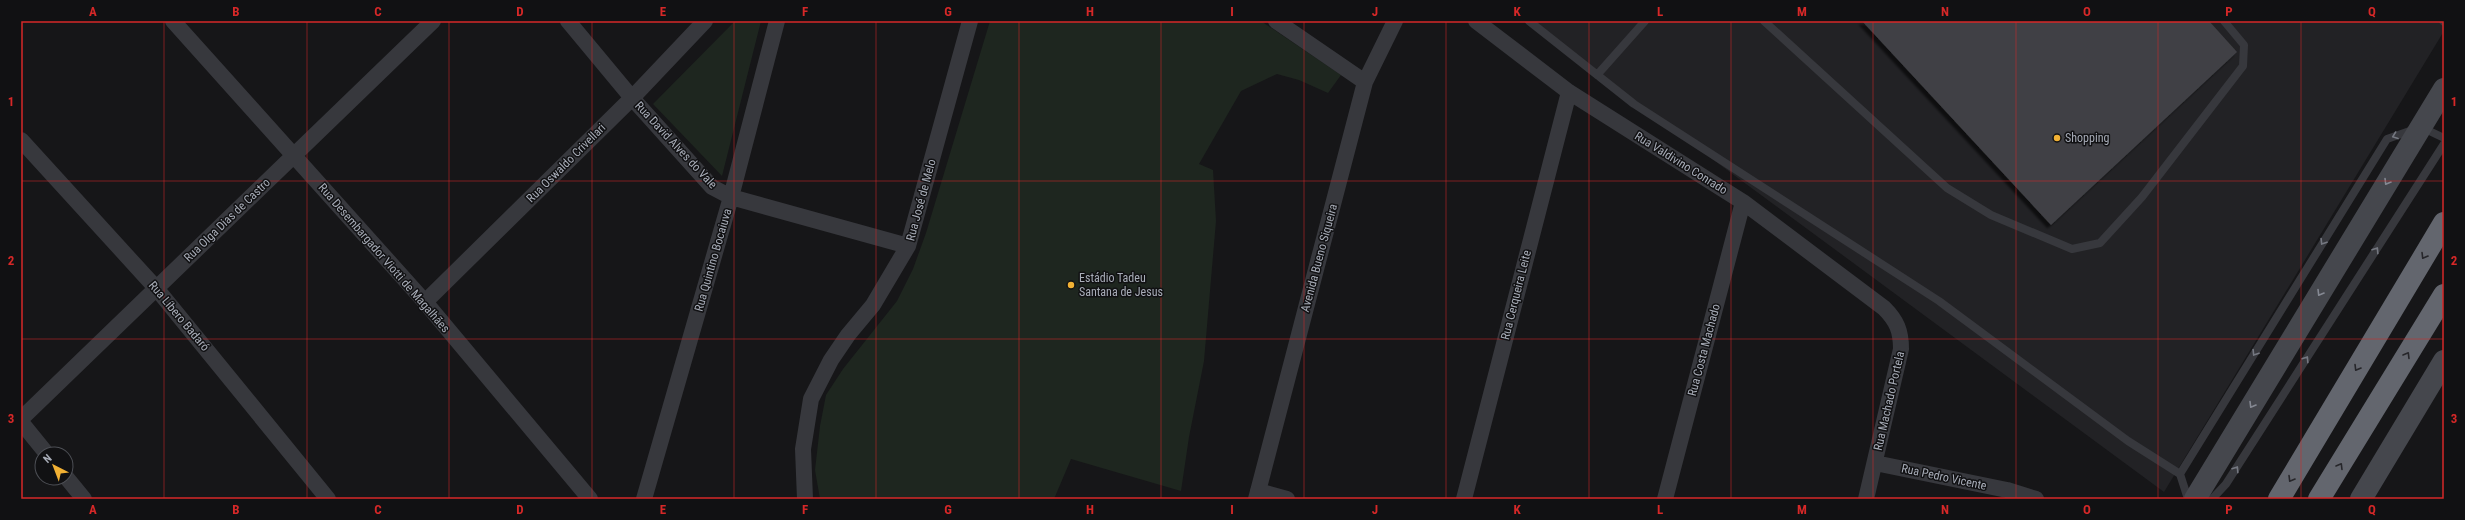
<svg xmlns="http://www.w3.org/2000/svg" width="2465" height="520" viewBox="0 0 2465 520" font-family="'Roboto Condensed',sans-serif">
	<defs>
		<filter id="shadow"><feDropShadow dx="-3.5" dy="3.5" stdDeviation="1" flood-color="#0009"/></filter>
	</defs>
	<rect width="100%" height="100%" fill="#161618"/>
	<path fill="#222225" d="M1525,21H2444V31L2164,492Z"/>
	<path fill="#1e261f" d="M735,21H761L722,176L653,104Z
		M990,21H1261L1341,75L1328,93L1299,80L1277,74L1241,91L1199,164L1213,170L1216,221L1204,361L1189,437L1181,491L1071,459L1054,499H820L815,470L820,426L826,395L843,369L897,301L913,269L926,233Z"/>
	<path fill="#404145" filter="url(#shadow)" d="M1862,21H2209L2237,52L2051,225Z"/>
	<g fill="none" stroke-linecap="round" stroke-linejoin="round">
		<path stroke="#37383d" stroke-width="8" d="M1529,21L1634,104L1939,301L2128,441L2180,474
			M1764,21L1947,188L1991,215L2072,249L2100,243L2142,197L2243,66L2244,45L2224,21
			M2443,21L2444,22
			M1597,75L1645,21
			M2188,499L2180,474L2387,139L2421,127L2444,138
			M2212,499L2226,484L2444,144"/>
		<path stroke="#37383d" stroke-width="16" d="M173,21L425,302L590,499
			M568,21L632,98L712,187L731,197L908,246
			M1276,21L1365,82
			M1476,21L1569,92L1743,202L1884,308C1897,321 1901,331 1901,349L1866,499
			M21,140L156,288L328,499
			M425,302L632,98L705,21
			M21,419L433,21
			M21,422L47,454
			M1875,463L2007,490L2036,499
			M66,477L84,499
			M1258,491L1287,499
			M644,499L731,197L777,21
			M805,499L803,449L811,399L831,360L848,335L873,305L908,246L970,21
			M1256,499L1365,82L1395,21
			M1464,499L1569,92
			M1665,499L1743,202"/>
		<path stroke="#45474d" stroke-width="22" d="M2195,499L2444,89
			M2361,499L2444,361"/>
		<path stroke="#63666e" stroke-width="22" d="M2279,499L2444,223
			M2319,499L2444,295"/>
	</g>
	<defs><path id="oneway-chevron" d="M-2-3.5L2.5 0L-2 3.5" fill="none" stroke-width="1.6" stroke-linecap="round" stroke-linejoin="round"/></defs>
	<g stroke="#757881">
		<use href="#oneway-chevron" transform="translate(2395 136) rotate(160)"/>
		<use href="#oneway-chevron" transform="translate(2323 242) rotate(122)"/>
		<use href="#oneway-chevron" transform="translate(2376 250) rotate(-57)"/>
		<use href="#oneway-chevron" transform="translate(2255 353) rotate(122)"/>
		<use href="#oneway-chevron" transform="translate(2306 359) rotate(-57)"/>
		<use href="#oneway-chevron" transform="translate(2236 469) rotate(-57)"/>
	</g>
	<g stroke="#858993">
		<use href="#oneway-chevron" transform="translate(2387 182) rotate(121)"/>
		<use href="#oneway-chevron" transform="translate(2320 293) rotate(121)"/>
		<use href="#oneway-chevron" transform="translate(2252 405) rotate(121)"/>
	</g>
	<g stroke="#26262a">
		<use href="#oneway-chevron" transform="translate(2424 256) rotate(121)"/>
		<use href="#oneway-chevron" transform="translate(2407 355) rotate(-59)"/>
		<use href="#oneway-chevron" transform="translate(2357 368) rotate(121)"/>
		<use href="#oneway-chevron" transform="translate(2340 466) rotate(-59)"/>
		<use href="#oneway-chevron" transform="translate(2291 479) rotate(121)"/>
	</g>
	<path fill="none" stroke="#d62828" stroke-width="1" stroke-opacity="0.55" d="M164,21V499M307,21V499M449,21V499M592,21V499M734,21V499M876,21V499M1019,21V499M1161,21V499M1304,21V499M1446,21V499M1589,21V499M1731,21V499M1873,21V499M2016,21V499M2158,21V499M2301,21V499M21,181H2444M21,339H2444"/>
	<g fill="#f2b134" stroke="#111113" stroke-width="1.5">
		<circle cx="2057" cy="138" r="4"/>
		<circle cx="1071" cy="285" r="4"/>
	</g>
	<g text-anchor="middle" stroke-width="3" stroke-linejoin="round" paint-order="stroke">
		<g font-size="12" fill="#a8adb8" stroke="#111113" text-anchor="start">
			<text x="2065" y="142">Shopping</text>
			<text x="1079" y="282">Estádio Tadeu<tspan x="1079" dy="14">Santana de Jesus</tspan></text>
		</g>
		<g font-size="12" fill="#a8adb8" stroke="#111113">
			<text transform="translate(676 145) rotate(47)" y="4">Rua David Alves do Vale</text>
			<text transform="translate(566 163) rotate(-45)" y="4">Rua Oswaldo Crivellari</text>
			<text transform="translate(1681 163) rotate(32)" y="4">Rua Valdivino Conrado</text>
			<text transform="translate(921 200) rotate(-75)" y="4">Rua José de Melo</text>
			<text transform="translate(227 220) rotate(-44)" y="4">Rua Olga Dias de Castro</text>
			<text transform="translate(384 258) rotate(49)" y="4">Rua Desembargador Viotti de Magalhães</text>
			<text transform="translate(1319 258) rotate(-75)" y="4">Avenida Bueno Siqueira</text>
			<text transform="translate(713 260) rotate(-74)" y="4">Rua Quintino Bocaiuva</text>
			<text transform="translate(1516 295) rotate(-76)" y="4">Rua Cerqueira Leite</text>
			<text transform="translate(179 316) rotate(50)" y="4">Rua Líbero Badaró</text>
			<text transform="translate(1704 350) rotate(-75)" y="4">Rua Costa Machado</text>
			<text transform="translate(1889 401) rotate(-77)" y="4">Rua Machado Portela</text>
			<text transform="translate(1944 477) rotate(12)" y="4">Rua Pedro Vicente</text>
		</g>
	</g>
	<rect width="2465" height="520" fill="none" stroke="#111113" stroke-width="44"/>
	<g transform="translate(54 466) rotate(318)"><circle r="19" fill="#111113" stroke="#4d4f55"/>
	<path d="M0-3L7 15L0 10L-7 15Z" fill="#f2b134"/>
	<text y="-6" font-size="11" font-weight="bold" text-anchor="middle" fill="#a8adb8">N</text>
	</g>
	<rect x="22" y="22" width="2421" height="476" fill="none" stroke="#d62828" stroke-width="1.5"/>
	<g font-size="13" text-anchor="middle" font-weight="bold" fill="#d62828">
		<text x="93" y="16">A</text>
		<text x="236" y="16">B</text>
		<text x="378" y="16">C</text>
		<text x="520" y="16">D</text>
		<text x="663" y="16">E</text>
		<text x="805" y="16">F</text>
		<text x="948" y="16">G</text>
		<text x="1090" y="16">H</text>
		<text x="1232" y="16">I</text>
		<text x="1375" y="16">J</text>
		<text x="1517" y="16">K</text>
		<text x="1660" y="16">L</text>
		<text x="1802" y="16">M</text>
		<text x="1945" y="16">N</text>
		<text x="2087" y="16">O</text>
		<text x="2229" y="16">P</text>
		<text x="2372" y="16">Q</text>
		<text x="11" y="106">1</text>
		<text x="2454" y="106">1</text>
		<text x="11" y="265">2</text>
		<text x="2454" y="265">2</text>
		<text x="11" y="423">3</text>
		<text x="2454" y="423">3</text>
		<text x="93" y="514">A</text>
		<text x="236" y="514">B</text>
		<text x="378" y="514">C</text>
		<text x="520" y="514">D</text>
		<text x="663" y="514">E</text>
		<text x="805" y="514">F</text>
		<text x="948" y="514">G</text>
		<text x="1090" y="514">H</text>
		<text x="1232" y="514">I</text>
		<text x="1375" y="514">J</text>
		<text x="1517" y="514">K</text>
		<text x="1660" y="514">L</text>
		<text x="1802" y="514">M</text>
		<text x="1945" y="514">N</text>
		<text x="2087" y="514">O</text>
		<text x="2229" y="514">P</text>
		<text x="2372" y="514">Q</text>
	</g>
</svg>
